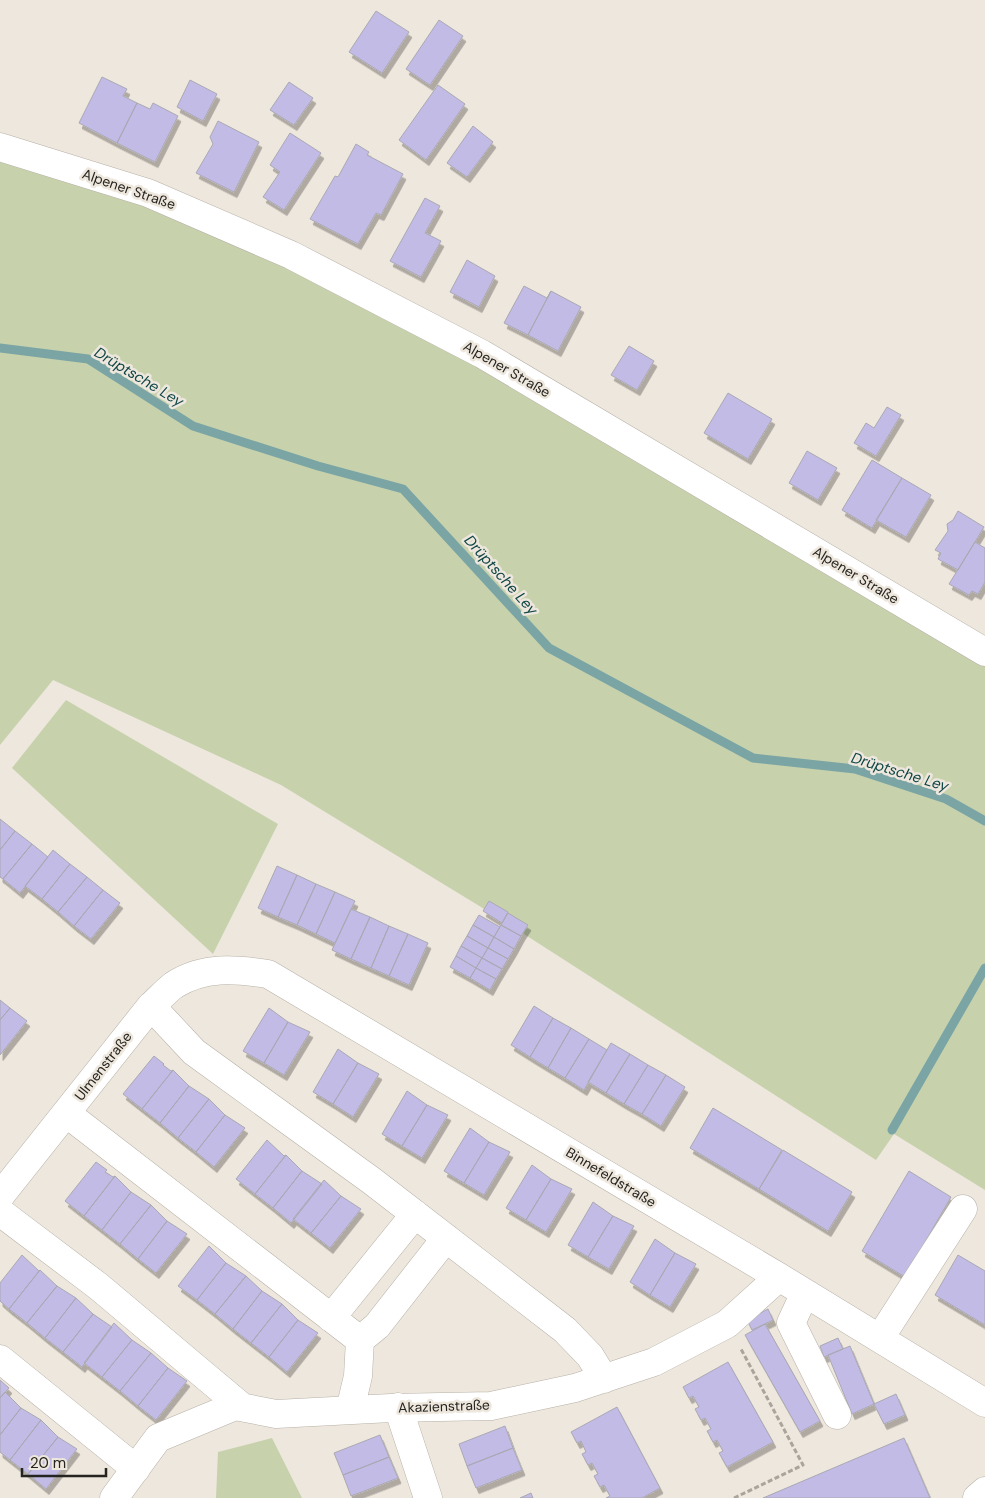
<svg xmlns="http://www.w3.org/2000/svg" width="985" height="1498" viewBox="0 0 985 1498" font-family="'DM Sans',sans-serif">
	<defs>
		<filter id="shadow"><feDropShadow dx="3" dy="5.5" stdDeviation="0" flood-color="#0004"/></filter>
	</defs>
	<rect width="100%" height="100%" fill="#eee7dd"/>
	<path fill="#c7d2ad" d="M0,147L291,255L985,652V1190L894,1134L876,1160L499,918L281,785L53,680L0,745Z
		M66,700L278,824L213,954L12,768Z
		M272,1438L302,1498H216L218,1452Z"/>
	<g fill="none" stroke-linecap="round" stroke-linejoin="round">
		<path stroke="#7ba5a4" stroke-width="9" d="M0,348L88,359L193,426L318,466L403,489L549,648L753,758L855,769L946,799L985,821
			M892,1130L985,968"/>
	</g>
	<path fill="#c1bbe6" stroke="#aaa8b3" filter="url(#shadow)" d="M376,11L409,32L382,73L349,52Z
		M439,20L463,36L430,85L406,69Z
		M102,77L127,89L123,96L137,103L117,143L79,123Z
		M190,80L217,94L203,121L177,107Z
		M289,82L313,98L294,125L270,110Z
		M438,85L465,104L426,160L399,140Z
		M137,103L150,109L153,103L178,116L155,162L117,143Z
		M218,121L259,142L234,192L196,173L213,144L210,137Z
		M473,126L493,142L467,177L447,163Z
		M290,133L321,153L284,210L263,197L280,172L270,165Z
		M356,144L369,152L367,155L403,174L381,215L376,213L358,244L310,219L335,176L338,177Z
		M425,198L440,206L425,233L441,241L421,277L390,261Z
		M467,260L495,276L479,307L450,292Z
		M524,286L547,298L551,291L528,335L504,323Z
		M551,291L581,307L558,351L528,335Z
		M629,346L654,361L637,390L611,375Z
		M728,393L772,419L748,459L704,433Z
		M887,407L901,415L876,456L854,443L866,423L874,428Z
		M807,451L837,468L818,500L789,483Z
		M872,460L902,478L872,528L842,510Z
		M902,478L931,495L906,537L876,520Z
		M958,511L984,527L958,570L938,559L941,553L935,550L948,531L947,524L953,520Z
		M975,542L985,548V582L978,594L972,591L969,595L949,584Z
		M0,819L15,831L0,850Z
		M15,831L32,844L3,879L0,877V850Z
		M32,844L48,857L20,893L3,879Z
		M53,850L70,864L42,899L25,886Z
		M70,864L87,877L58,912L42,899Z
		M277,866L297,875L278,917L258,908Z
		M297,875L316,884L297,925L278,917Z
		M87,877L103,890L74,926L58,912Z
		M316,884L335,892L316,934L297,925Z
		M103,890L120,903L91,939L74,926Z
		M335,892L355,901L335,943L316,934Z
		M489,901L508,912L502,923L483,911Z
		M351,909L370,917L351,959L332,950Z
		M508,913L528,925L521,936L501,925Z
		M479,915L500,927L494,937L473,925Z
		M370,917L389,926L371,968L351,959Z
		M473,925L494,937L488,948L467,936Z
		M501,925L521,936L514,949L494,937Z
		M389,926L408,934L389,976L371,968Z
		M408,934L428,943L409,985L389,976Z
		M467,936L488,948L482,958L461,946Z
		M494,937L514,949L508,959L488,948Z
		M461,946L482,958L476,968L456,956Z
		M488,948L508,959L502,969L482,958Z
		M456,956L476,968L470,978L450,967Z
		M482,958L502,969L496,979L476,968Z
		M476,968L496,979L490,990L470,978Z
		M0,1000L10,1008L0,1020Z
		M534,1006L553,1018L530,1057L511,1045Z
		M10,1008L27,1021L0,1055V1020Z
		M269,1008L288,1022L264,1063L243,1051Z
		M553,1018L571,1028L548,1068L530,1057Z
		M288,1022L310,1032L284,1075L264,1063Z
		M571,1028L589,1039L565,1078L548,1068Z
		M589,1039L607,1050L584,1090L565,1078Z
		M611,1043L630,1054L606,1093L588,1082Z
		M338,1049L358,1063L333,1104L313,1092Z
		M630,1054L648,1065L624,1104L606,1093Z
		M154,1056L164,1064L163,1065L171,1071L173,1070L142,1109L123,1094Z
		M358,1063L379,1074L353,1117L333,1104Z
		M648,1065L666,1075L642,1114L624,1104Z
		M173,1070L189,1086L160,1123L142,1109Z
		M666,1075L685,1087L661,1126L642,1114Z
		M189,1086L209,1099L178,1138L160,1123Z
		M407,1091L427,1105L402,1146L382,1134Z
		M209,1099L225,1115L196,1152L178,1138Z
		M427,1105L448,1115L422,1158L402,1146Z
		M713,1108L782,1150L759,1189L690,1148Z
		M225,1115L245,1128L214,1167L196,1152Z
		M470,1128L489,1142L464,1183L444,1171Z
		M267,1140L284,1156L286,1155L255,1194L236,1179Z
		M489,1142L510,1152L484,1195L464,1183Z
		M783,1150L852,1192L828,1231L759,1189Z
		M286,1155L302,1171L273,1208L255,1194Z
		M96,1162L107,1170L105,1172L113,1177L115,1176L84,1216L65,1201Z
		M532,1165L551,1179L526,1220L506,1208Z
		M302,1171L322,1184L291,1223L273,1208Z
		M909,1171L951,1197L905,1277L862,1251Z
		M115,1176L131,1192L102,1230L84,1216Z
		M551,1179L572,1189L546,1232L526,1220Z
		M324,1180L341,1196L311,1233L293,1219Z
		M131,1192L151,1205L120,1244L102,1230Z
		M341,1196L361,1209L330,1248L311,1233Z
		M593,1202L613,1216L588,1257L568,1245Z
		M151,1205L167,1221L138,1259L120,1244Z
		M613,1216L634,1226L609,1269L588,1257Z
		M167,1221L187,1234L156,1273L138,1259Z
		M655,1239L675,1253L650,1295L630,1282Z
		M209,1246L226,1263L197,1300L178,1286Z
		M675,1253L696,1264L670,1307L650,1295Z
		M22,1255L39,1271L40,1270L9,1309L0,1301V1283Z
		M958,1255L985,1271V1325L935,1295Z
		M226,1263L246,1276L215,1314L197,1300Z
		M40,1270L57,1286L27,1323L9,1309Z
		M246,1276L262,1291L233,1329L215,1314Z
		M57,1286L76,1298L45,1338L27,1323Z
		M262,1291L282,1304L251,1343L233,1329Z
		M76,1298L93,1314L63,1352L45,1338Z
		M282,1304L298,1320L269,1357L251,1343Z
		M768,1309L773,1320L752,1330L747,1320Z
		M93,1314L112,1327L82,1367L63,1352Z
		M298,1320L318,1333L287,1372L269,1357Z
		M114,1323L132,1340L102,1377L84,1363Z
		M765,1324L820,1421L800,1432L745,1335Z
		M838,1338L843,1349L824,1357L820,1346Z
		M132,1340L151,1353L120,1391L102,1377Z
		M850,1346L874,1404L852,1414L828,1355Z
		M151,1353L168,1368L138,1406L120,1391Z
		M728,1362L773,1442L727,1467L719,1453L723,1451L717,1440L713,1442L707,1431L711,1429L705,1418L701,1420L695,1409L699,1407L693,1396L689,1398L683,1387Z
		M168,1368L187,1381L156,1420L138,1406Z
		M0,1380L9,1388L0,1398Z
		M5,1392L21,1408L0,1435V1398Z
		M896,1394L905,1415L884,1424L874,1404Z
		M617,1407L660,1488L642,1498H606L610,1496L604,1485L600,1487L594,1476L598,1474L592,1463L588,1465L582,1454L586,1452L581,1441L577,1443L571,1432Z
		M21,1408L41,1420L10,1460L0,1452V1435Z
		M41,1420L58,1437L28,1474L10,1460Z
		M505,1426L513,1448L467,1466L459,1444Z
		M380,1435L389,1457L343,1475L334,1453Z
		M58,1437L77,1449L46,1489L28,1474Z
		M904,1438L930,1498H763Z
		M513,1448L522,1470L476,1488L467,1466Z
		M389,1457L398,1478L351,1496L343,1475Z
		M531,1493L533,1498H520Z"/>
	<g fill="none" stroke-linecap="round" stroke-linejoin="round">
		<defs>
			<path id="minor" d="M0,147L148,193L291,255L482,354L985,652
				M151,1006L194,1052L372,1181L565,1330L590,1356L604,1379
				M66,1113L360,1340L358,1376L350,1410
				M0,1196L151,1006C158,1000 166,991 174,985C204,966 235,969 268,974L779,1277L985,1403
				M0,1212L98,1286L242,1407
				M805,1293L791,1323L837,1415
				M331,1318L415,1214
				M880,1338L963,1209
				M360,1340L377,1326L446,1238
				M0,1359L136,1469
				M398,1407L428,1498
				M114,1498L158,1438L235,1406L276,1414L391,1408L491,1406L575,1388L654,1362L727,1324L779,1277
				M977,1498L985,1491"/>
		</defs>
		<use href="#minor" stroke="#b7b1a7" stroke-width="29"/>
		<path stroke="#aaa49c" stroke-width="3" stroke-dasharray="5 2.5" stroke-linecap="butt" d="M734,1498L803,1465L741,1349"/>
		<use href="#minor" stroke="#fff" stroke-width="28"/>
	</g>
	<g text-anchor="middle" stroke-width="5" stroke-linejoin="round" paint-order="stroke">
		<g font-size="14" fill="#262420" stroke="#eee7dd">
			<text transform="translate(129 189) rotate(19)" y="5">Alpener Straße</text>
			<text transform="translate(507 369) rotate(30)" y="5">Alpener Straße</text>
			<text transform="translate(856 575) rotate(31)" y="5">Alpener Straße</text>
			<text transform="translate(103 1066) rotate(-52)" y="5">Ulmenstraße</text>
			<text transform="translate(611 1177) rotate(31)" y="5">Binnefeldstraße</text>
			<text transform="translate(444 1406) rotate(-2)" y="5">Akazienstraße</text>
		</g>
		<g font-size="15" font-style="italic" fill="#0f4646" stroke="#eee7dd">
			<text transform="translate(139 377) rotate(31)" y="5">Drüptsche Ley</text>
			<text transform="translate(501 575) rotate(48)" y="5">Drüptsche Ley</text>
			<text transform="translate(900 772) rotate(17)" y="5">Drüptsche Ley</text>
		</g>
	</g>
	<path d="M22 1468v8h84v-8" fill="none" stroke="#262420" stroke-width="2.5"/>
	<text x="30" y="1468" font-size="15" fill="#262420" stroke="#eee7dd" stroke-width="4" paint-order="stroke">20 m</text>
</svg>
